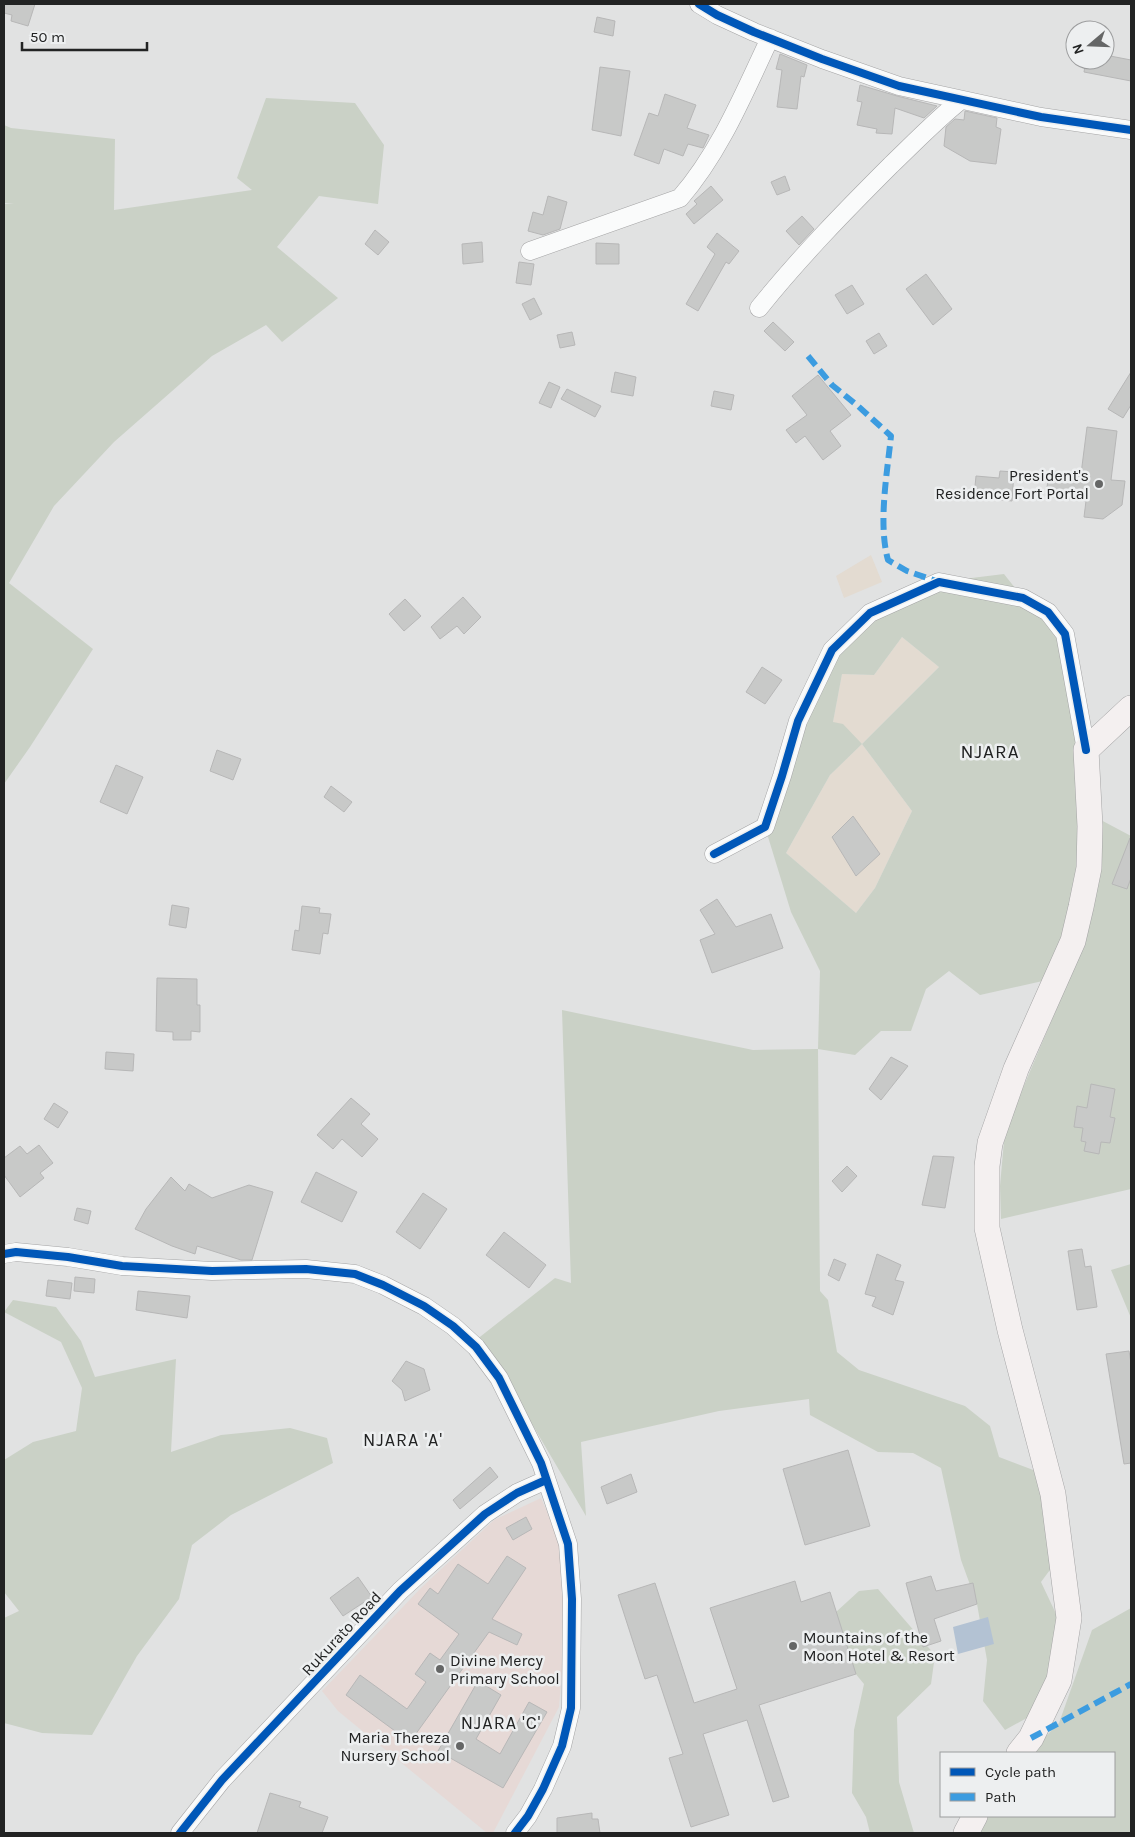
<svg xmlns="http://www.w3.org/2000/svg" width="1135" height="1837" viewBox="0 0 1135 1837" font-family="Karla,sans-serif">
	<rect width="100%" height="100%" fill="#e1e2e2"/>
	<path fill="#e3dbd1" d="M871,555L882,582L844,598L836,576Z
		M902,637L939,667L862,744L912,811L875,888L856,913L786,853L830,775L862,744L833,722L842,674L874,675Z"/>
	<path fill="#e6d9d6" d="M541,1498L562,1545L566,1624L559,1707L493,1833H487L338,1711L322,1691L422,1587L494,1520Z"/>
	<path fill="#cad1c6" fill-rule="evenodd" d="M266,98L355,103L384,145L378,204L319,196L277,247L338,298L282,342L266,325L212,356L114,442L54,506L9,583L93,649L30,747L4,784V204H14L4,203V125L11,128L115,139L114,210L252,190L237,178Z
		M1004,574L1023,598L1060,625L1090,826L1056,978L980,995L949,971L926,989L911,1031H881L855,1055L818,1049L820,1291L828,1300L837,1352L859,1370L965,1406L990,1426L999,1457L1036,1471L1061,1555L1041,1582L1058,1618L1049,1677L1034,1714L1005,1730L983,1701L987,1660L977,1604L961,1560L941,1468L913,1453L878,1452L810,1415L809,1399L719,1411L581,1442L586,1516L494,1359L476,1340L555,1278L571,1283L562,1010L753,1050L818,1049L820,971L791,912L765,827L832,650L870,613L939,582ZM902,637L939,667L862,744L843,724L833,722L842,674L874,675ZM862,744L912,811L875,888L856,913L786,853L830,775Z
		M1099,819L1131,836V1189L1001,1219L1000,1186L1005,1130L1077,961Z
		M1131,1264V1318L1111,1270Z
		M13,1300L56,1307L81,1341L95,1377L176,1359L171,1452L221,1435L290,1428L327,1438L333,1463L231,1515L192,1545L179,1599L137,1656L92,1735L42,1733L4,1723V1618L19,1611L4,1592V1460L33,1442L76,1431L82,1388L61,1342L4,1312Z
		M878,1589L935,1655L931,1684L897,1717L899,1782L914,1833H870L866,1817L852,1793L854,1730L864,1684L845,1661L836,1612L859,1591Z
		M1131,1608V1833H974L984,1816H1114V1753H1029L1059,1723L1092,1630Z"/>
	<path fill="#b3c2d3" d="M988,1617L994,1644L958,1654L953,1627Z"/>
	<path fill="#c8c9c8" stroke="#b7b7b7" d="M4,4H35L28,26L11,21L12,15L4,13Z
		M597,17L615,21L613,36L594,32Z
		M780,54L807,65L804,77L801,76L797,109L777,107L782,70L776,69Z
		M1105,55L1131,60V81L1084,72L1086,60H1105Z
		M600,67L630,71L621,136L592,130Z
		M860,85L897,96L937,106L924,118L895,108L892,134L876,133L877,129L857,125L862,102L857,101Z
		M665,94L696,105L687,128L709,135L703,148L688,144L683,156L664,149L659,164L634,155L649,113L658,116Z
		M965,111L997,118L996,127L1001,129L996,164L970,161L944,146L946,127L955,119L964,120Z
		M785,176L790,190L777,195L771,182Z
		M711,186L723,200L694,224L686,214L697,204L694,201Z
		M548,196L567,202L560,229L543,235L528,231L533,212L543,215Z
		M802,216L814,229L799,245L786,231Z
		M375,230L389,242L378,255L365,244Z
		M717,233L739,251L729,264L726,262L698,311L686,304L715,254L707,247Z
		M482,242L483,262L463,264L462,244Z
		M596,243L619,244V264H596Z
		M519,262L534,264L531,285L516,283Z
		M926,274L952,309L933,325L906,289Z
		M852,285L864,304L847,314L835,295Z
		M534,298L542,314L530,320L522,304Z
		M773,322L794,342L785,351L764,331Z
		M572,332L575,345L560,348L557,335Z
		M879,333L887,346L874,354L866,341Z
		M615,372L636,377L633,396L611,392Z
		M1131,372V405L1123,418L1108,409Z
		M818,375L851,415L830,431L841,446L823,460L805,436L796,443L786,430L807,415L792,396Z
		M549,382L560,387L551,408L539,403Z
		M567,389L601,406L595,417L561,399Z
		M714,391L734,395L731,410L711,406Z
		M1087,427L1117,431L1111,480L1125,481L1122,505L1103,519L1084,517L1086,501L1046,496L1049,471L1081,474Z
		M1000,471L1014,472L1012,501L974,497L976,476L999,478Z
		M463,597L481,617L464,634L457,626L440,639L431,627Z
		M405,599L421,616L404,631L389,614Z
		M762,667L782,680L765,704L746,692Z
		M217,750L241,759L233,780L210,771Z
		M116,765L143,777L127,814L100,802Z
		M331,786L352,802L344,812L324,797Z
		M853,816L880,854L856,876L832,837Z
		M1130,838L1131,878L1127,889L1112,884Z
		M717,899L736,927L771,914L783,948L712,973L700,940L715,934L700,910Z
		M172,905L189,908L186,928L169,925Z
		M302,906L320,908L319,913L331,914L328,934L323,933L320,954L292,950L295,930L299,931Z
		M157,978L197,979V1005H200V1032L191,1031V1040H173V1032L156,1031Z
		M106,1052L134,1054L133,1071L105,1069Z
		M891,1057L908,1066L881,1100L869,1089Z
		M1091,1084L1115,1089L1110,1117L1115,1118L1110,1143L1101,1142L1099,1154L1084,1151L1086,1142L1081,1141L1083,1128L1074,1127L1077,1106L1087,1108Z
		M351,1098L370,1114L361,1124L378,1139L362,1157L342,1139L333,1149L317,1135Z
		M54,1103L68,1112L58,1128L44,1119Z
		M39,1145L53,1163L40,1173L44,1178L20,1197L4,1175V1158L20,1146L27,1154Z
		M933,1156L954,1157L945,1208L922,1205Z
		M847,1166L857,1176L842,1192L832,1181Z
		M316,1172L357,1192L342,1222L301,1202Z
		M171,1177L185,1191L189,1184L212,1198L249,1185L273,1192L252,1260H241L197,1246L195,1254L172,1246L135,1229L146,1209Z
		M423,1193L447,1209L420,1249L396,1232Z
		M77,1208L91,1211L88,1224L74,1220Z
		M504,1232L546,1265L529,1288L486,1255Z
		M1082,1249L1085,1267L1091,1266L1097,1307L1077,1310L1068,1251Z
		M877,1254L901,1265L895,1280L904,1282L893,1315L872,1306L876,1297L865,1294Z
		M834,1259L846,1264L839,1281L828,1275Z
		M75,1277L95,1279L94,1293L74,1291Z
		M48,1280L72,1283L70,1299L46,1296Z
		M138,1291L190,1296L187,1318L136,1310Z
		M1129,1351L1131,1363V1463L1124,1464L1106,1354Z
		M406,1361L424,1369L430,1390L405,1401L402,1390L392,1381Z
		M848,1450L870,1526L805,1545L783,1469Z
		M490,1467L498,1477L460,1509L453,1500Z
		M631,1474L637,1492L607,1504L601,1487Z
		M526,1517L532,1529L513,1540L506,1528Z
		M507,1556L526,1568L492,1619L522,1634L517,1645L489,1632L410,1742L346,1695L360,1675L407,1709L426,1682L415,1674L430,1653L440,1660L459,1634L418,1604L430,1588L438,1594L458,1564L488,1584Z
		M931,1576L936,1591L973,1583L977,1604L934,1619L941,1641L923,1647L906,1583Z
		M358,1577L372,1597L343,1616L330,1598Z
		M795,1581L801,1602L830,1592L856,1674L759,1705L789,1797L773,1802L747,1720L703,1734L729,1815L691,1827L669,1758L683,1754L657,1675L645,1679L618,1595L655,1583L694,1703L737,1689L710,1608Z
		M478,1681L501,1695L476,1739L500,1754L529,1702L547,1712L503,1788L438,1751Z
		M270,1793L301,1802L299,1807L328,1817L322,1833H257Z
		M592,1813V1819H598L600,1833H557V1818Z"/>
	<g fill="none" stroke-linecap="round" stroke-linejoin="round">
		<defs>
			<path id="street" d="M699,4L717,15L754,32L822,59L899,86L1041,117L1131,130
				M530,251L680,198C720,152 744,93 770,38
				M759,308C800,257 845,211 891,165C914,143 936,120 961,100
				M714,854L765,827L782,776L798,721L832,650L870,613L939,582L1023,598L1048,612L1065,634L1086,750
				M4,1254L16,1252L68,1257L122,1266L212,1271L306,1269L355,1274L383,1285L424,1306L453,1326L476,1347L499,1378L541,1463L568,1544L572,1599L571,1708L562,1746L543,1789L528,1816L515,1833
				M180,1833L222,1780L400,1591L485,1514L517,1493L546,1480"/>
			<path id="secondary" d="M1019,1753L1031,1738L1059,1680L1069,1618L1053,1494L1010,1330L987,1228V1166L990,1143L1016,1069L1073,941L1081,907L1089,868L1090,826L1086,750L1131,708
				M966,1833L975,1816"/>
		</defs>
		<use href="#street" stroke="#a4a4a5" stroke-width="19"/>
		<use href="#secondary" stroke="#a4a4a5" stroke-width="26"/>
		<use href="#street" stroke="#fafbfb" stroke-width="18"/>
		<use href="#secondary" stroke="#f4f0f0" stroke-width="25"/>
		<path stroke="#3c9ce0" stroke-width="6" stroke-dasharray="12 6" stroke-linecap="butt" d="M808,356L832,385L858,406L891,436C887,474 878,524 888,560L907,571L939,582
			M1031,1738L1131,1684"/>
		<defs>
			<path id="cycleway" d="M699,4L717,15L754,32L822,59L899,86L1041,117L1131,130
				M714,854L765,827L782,776L798,721L832,650L870,613L939,582L1023,598L1048,612L1065,634L1086,750
				M4,1254L16,1252L68,1257L122,1266L212,1271L306,1269L355,1274L383,1285L424,1306L453,1326L476,1347L499,1378L541,1463L568,1544L572,1599L571,1708L562,1746L543,1789L528,1816L515,1833
				M180,1833L222,1780L400,1591L485,1514L517,1493L546,1480"/>
		</defs>
		<use href="#cycleway" stroke="#edeff0" stroke-width="11"/>
		<use href="#cycleway" stroke="#0057b8" stroke-width="8"/>
	</g>
	<g fill="#656666" stroke="#edeff0" stroke-width="2">
		<circle cx="1099" cy="484" r="5"/>
		<circle cx="793" cy="1646" r="5"/>
		<circle cx="440" cy="1669" r="5"/>
		<circle cx="460" cy="1746" r="5"/>
	</g>
	<g text-anchor="middle" stroke-width="5" stroke-linejoin="round" paint-order="stroke">
		<g font-size="16" fill="#222323" stroke="#edeff0" text-anchor="end">
			<text x="1089" y="481">President's<tspan x="1089" dy="18">Residence Fort Portal</tspan></text>
			<text x="803" y="1643" text-anchor="start">Mountains of the<tspan x="803" dy="18">Moon Hotel &amp; Resort</tspan></text>
			<text x="450" y="1666" text-anchor="start">Divine Mercy<tspan x="450" dy="18">Primary School</tspan></text>
			<text x="450" y="1743">Maria Thereza<tspan x="450" dy="18">Nursery School</tspan></text>
		</g>
		<g font-size="16" fill="#222323" stroke="#edeff0">
			<text transform="translate(341 1633) rotate(-47)" y="6">Rukurato Road</text>
		</g>
		<g font-size="18" letter-spacing="1" fill="#222323" stroke="#edeff0">
			<text x="403" y="1446">NJARA 'A'</text>
			<text x="501" y="1729">NJARA 'C'</text>
		</g>
		<g font-size="19" letter-spacing="1" fill="#222323" stroke="#edeff0">
			<text x="990" y="758">NJARA</text>
		</g>
	</g>
	<rect width="1135" height="1837" fill="none" stroke="#222323" stroke-width="10"/>
	<rect x="940" y="1752" width="175" height="65" fill="#edeff0" stroke="#9c9d9e"/>
	<rect x="950" y="1768" width="25" height="8" fill="#0057b8" stroke="#9c9d9e"/>
	<text x="985" y="1777" font-size="15" fill="#222323">Cycle path</text>
	<rect x="950" y="1793" width="25" height="8" fill="#3c9ce0" stroke="#9c9d9e"/>
	<text x="985" y="1802" font-size="15" fill="#222323">Path</text>
	<g transform="translate(1090 45) rotate(251)"><circle r="24" fill="#edeff0" stroke="#9c9d9e"/>
	<path d="M0-4L9 19L0 12L-9 19Z" fill="#656666"/>
	<text y="-8" font-size="14" font-weight="bold" text-anchor="middle" fill="#222323">N</text>
	</g>
	<path d="M22 42v8h125v-8" fill="none" stroke="#222323" stroke-width="2.5"/>
	<text x="30" y="42" font-size="15" fill="#222323" stroke="#edeff0" stroke-width="4" paint-order="stroke">50 m</text>
</svg>
